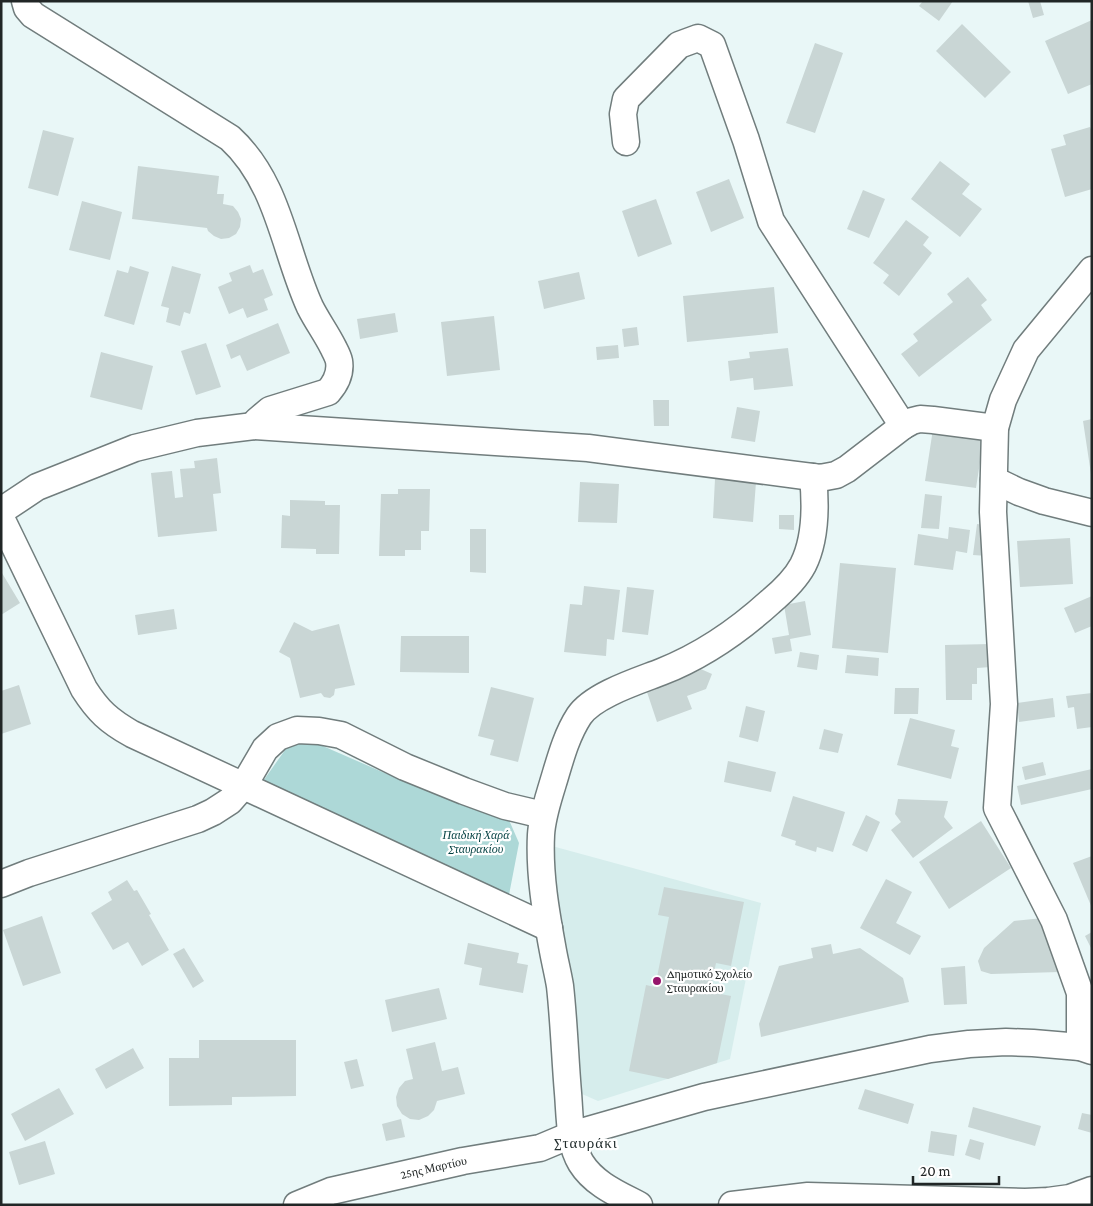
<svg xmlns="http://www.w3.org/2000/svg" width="1093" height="1206" viewBox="0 0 1093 1206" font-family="'Crimson Pro',serif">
	<rect width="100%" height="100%" fill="#e9f7f7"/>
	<path fill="#d6edec" d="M552,846L761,903L730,1059L598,1101L582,1094Z"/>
	<path fill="#add8d7" d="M290,743H316L403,781L404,777L505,811L519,843L508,900L261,784Z"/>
	<path fill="#c9d6d5" d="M923,1H953L939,21L919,6Z
		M1028,1H1040L1044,15L1033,18Z
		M1092,20V84L1068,94L1045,41Z
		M962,24L1011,72L985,98L936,51Z
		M815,43L843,53L815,133L786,123Z
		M1090,127L1092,132V189L1065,197L1051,149L1066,145L1063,135Z
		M43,130L74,138L58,196L28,188Z
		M940,161L970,184L962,194L982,209L960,237L911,199Z
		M138,166L219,176L217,194H224L223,204L233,206L238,212L241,219L240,227L236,234L229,238L221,239L214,236L208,231L207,228L132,219Z
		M729,179L744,218L711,232L696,192Z
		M863,190L885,199L869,238L847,229Z
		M656,199L672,244L638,257L622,211Z
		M82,201L122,212L110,260L69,250Z
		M906,220L929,237L923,245L932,253L899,296L883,283L889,275L873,263Z
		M250,265L253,273L263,269L273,295L264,299L268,310L247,318L243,308L229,314L218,287L232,281L229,273Z
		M130,266L149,272L134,325L104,316L117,270L128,273Z
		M172,266L201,274L190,314L184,312L180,326L166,322L169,308L161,306Z
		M579,272L585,299L544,309L538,281Z
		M968,277L987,300L981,305L992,320L919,377L901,354L918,341L913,334L953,302L947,294Z
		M774,287L778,333L687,342L683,296Z
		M395,313L398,332L360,339L357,319Z
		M494,316L500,370L447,376L441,322Z
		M278,323L290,353L247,371L240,355L231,359L226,345Z
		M637,327L639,345L624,347L622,329Z
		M206,343L221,387L196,395L181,351Z
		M618,345L619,358L597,360L596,347Z
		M788,348L793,386L754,390L753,378L730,381L728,361L750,358L749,352Z
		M101,352L153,366L142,410L90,397Z
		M653,400H669V426H654Z
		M737,407L760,411L755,442L731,438Z
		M1092,419V474H1091L1083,421Z
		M933,429L984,436L976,488L925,481Z
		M217,458L221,493L213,494L217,531L158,537L151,473L172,471L175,498L183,497L180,469L195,468L194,461Z
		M715,479L756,482L753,522L713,518Z
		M580,482L619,484L617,523L578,522Z
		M398,489H430L429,531H421V550H405V556H379L381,494H398Z
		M925,494L942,496L939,529L921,528Z
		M290,500L325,501V505H340L339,554H316V549L281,548L282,515L290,516Z
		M779,515H794V530L779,529Z
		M977,524L991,526L987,556L973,555Z
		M949,527L970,530L967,553L956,551L953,570L914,565L918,534L948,539Z
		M470,529H486V573L470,572Z
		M1070,538L1073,584L1020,587L1017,541Z
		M840,563L896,568L888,653L832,648Z
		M2,573L20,603L1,615V574Z
		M584,586L620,590L614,640L607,639L606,656L564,652L570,604L582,605Z
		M627,587L654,590L648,635L622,632Z
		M1092,596V626L1075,633L1064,608Z
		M805,601L811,635L790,639L792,651L775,654L772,638L789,635L784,605Z
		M174,609L177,629L138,635L135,615Z
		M294,622L312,631L339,624L355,685L335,689L334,695L330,698L324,697L321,693L300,698L290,658L279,652Z
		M401,636H469V673L400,672Z
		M991,644V667L977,668V684H972V700H946L945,645Z
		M800,652L819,655L817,670L797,667Z
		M847,655L879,658L878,676L845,673Z
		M694,666L712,674L706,689L687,696L692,709L657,722L644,683Z
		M19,685L31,724L1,734V691Z
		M491,687L534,698L518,762L490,755L494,740L478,736Z
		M895,688H919L918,714H894Z
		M1092,693V727L1077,729L1074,707L1068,708L1066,696Z
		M1053,698L1055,717L1019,722L1017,703Z
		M746,706L765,711L758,742L739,737Z
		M910,718L955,730L951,746L959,748L951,779L897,765Z
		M824,729L843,734L838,753L819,749Z
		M728,761L776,772L771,792L724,782Z
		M1043,762L1046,775L1025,780L1022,767Z
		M1092,769V789L1021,805L1017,786Z
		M793,796L845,812L833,852L817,847L816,852L795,845L796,841L781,836Z
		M898,799L948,801L944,817L953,828L913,858L891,830L901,822L895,814Z
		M866,815L880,822L867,852L852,845Z
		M981,821L1011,868L949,909L919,862Z
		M1092,856V908L1073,863Z
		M886,879L912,892L896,923L921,936L910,955L860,928Z
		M127,880L134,891L137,890L151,914L149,915L169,950L142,966L128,942L113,950L91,913L112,900L108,892Z
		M664,887L744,902L731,966L716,963L710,992L731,996L717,1063L668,1079L629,1071L646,985L655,987L669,917L658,915Z
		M42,916L61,973L23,986L3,930Z
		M1043,918L1060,972L991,974L981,971L978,961L984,948L1014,921Z
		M1092,932V950L1085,936Z
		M468,943L519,953L517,963L528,965L523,993L479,985L482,968L464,964Z
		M831,944L833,954L860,948L903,978L909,1002L761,1037L759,1024L779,966L813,958L811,948Z
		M184,948L204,981L193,988L173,954Z
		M965,966L967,1004L944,1005L941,968Z
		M439,988L447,1019L392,1032L385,1000Z
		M199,1040H296V1096L232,1097V1105L169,1106V1058H199Z
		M435,1042L442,1071L458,1067L465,1094L437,1101L434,1110L428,1116L419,1120L410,1119L402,1114L397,1106L396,1097L399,1088L405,1081L413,1079L406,1049Z
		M133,1048L144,1068L106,1089L95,1069Z
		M357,1059L364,1086L351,1089L344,1062Z
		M59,1088L74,1114L25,1141L11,1114Z
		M865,1089L914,1104L908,1124L858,1109Z
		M973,1107L1041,1126L1035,1146L968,1127Z
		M1082,1113L1092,1115V1133L1078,1129Z
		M401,1119L405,1137L386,1141L382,1124Z
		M931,1131L957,1135L954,1156L928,1152Z
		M970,1139L984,1143L980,1160L965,1155Z
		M45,1141L55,1174L19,1185L9,1152Z"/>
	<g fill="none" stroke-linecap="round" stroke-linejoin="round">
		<defs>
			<g id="minor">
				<path d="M25,1L27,8L33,15L230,138C279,183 284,250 310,307C317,321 326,333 333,347C335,351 338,356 339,361C341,373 336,383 328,392L270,410L257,421L254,426"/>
				<path d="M626,142L623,114L626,99L679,45L698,38L712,45L746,140L771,221L903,426"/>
				<path d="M994,480L1019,492L1044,501L1092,513"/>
				<path d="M1,511L37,487L135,448L197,433L254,426L588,448L820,478L836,475L847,469L903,426L912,421L920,419L933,420L995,428"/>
				<path d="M1,518L84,689C98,711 109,721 132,734L549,928"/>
				<path d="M1,884L29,873L198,819L213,812L230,801L244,785L265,749L278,737L297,730L319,731L341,735L405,767L464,791L505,806L543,815"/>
				<path d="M1080,1047V993L1054,920L997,808L1004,704L993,512L995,428L1003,400L1026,350L1092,270"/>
				<path id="s1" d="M297,1205L331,1191L463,1161L540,1148L571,1135L704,1097L930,1049L969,1044L1006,1042L1033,1043L1080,1047L1092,1051"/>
				<path d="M639,1205C618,1194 594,1184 581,1163C569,1143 570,1117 568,1093C565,1058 564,1022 560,986C558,974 555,962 553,951C546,913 539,874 541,835C542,817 548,800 553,783C560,760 566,736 579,716C593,695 638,681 661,672C702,656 738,631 770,602C782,592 795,580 803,565C816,539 816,506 813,477"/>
				<path d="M732,1205L808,1196L1025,1202L1048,1201L1070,1198L1092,1190"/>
			</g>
		</defs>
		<use href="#minor" stroke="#717d7d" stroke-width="29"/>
		<use href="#minor" stroke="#fff" stroke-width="26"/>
	</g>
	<circle fill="#96156c" stroke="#fff" stroke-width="2" cx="657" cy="981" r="5"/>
	<g text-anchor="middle" stroke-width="4.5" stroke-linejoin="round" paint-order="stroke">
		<g font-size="12" font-style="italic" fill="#003f40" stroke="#fff">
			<text x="476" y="839">Παιδική Χαρά<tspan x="476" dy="14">Σταυρακίου</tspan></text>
		</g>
		<g font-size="12" fill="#212626" stroke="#fff" text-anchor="start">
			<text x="667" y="978">Δημοτικό Σχολείο<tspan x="667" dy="14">Σταυρακίου</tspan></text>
		</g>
		<g font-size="12" fill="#212626" stroke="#fff">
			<text dy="4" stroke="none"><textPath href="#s1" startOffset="142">25ης Μαρτίου</textPath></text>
		</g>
		<g font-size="15" letter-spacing="1" fill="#222d2d" stroke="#fff">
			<text x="586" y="1148">Σταυράκι</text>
		</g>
	</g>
	<rect width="1093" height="1206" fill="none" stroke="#212626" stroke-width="5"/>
	<path d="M913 1176v8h86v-8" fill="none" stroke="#212626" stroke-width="2.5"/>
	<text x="920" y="1176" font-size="15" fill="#212626" stroke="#ffffff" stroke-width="4" paint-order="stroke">20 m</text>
</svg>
